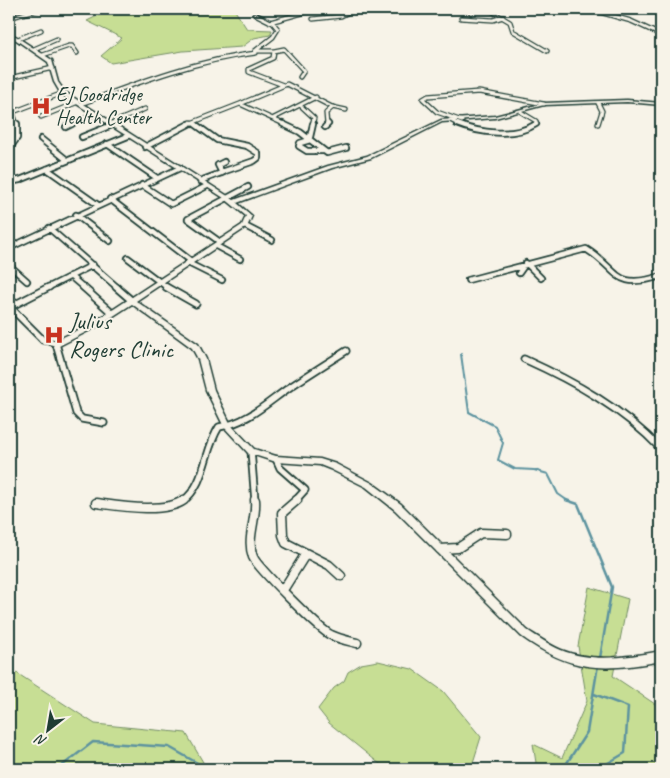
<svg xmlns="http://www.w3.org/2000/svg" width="670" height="778" viewBox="0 0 670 778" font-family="Caveat,sans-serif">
	<rect width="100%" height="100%" fill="#f7f3e8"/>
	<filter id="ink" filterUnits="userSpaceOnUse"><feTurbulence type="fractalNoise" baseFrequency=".02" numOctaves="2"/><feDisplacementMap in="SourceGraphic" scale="10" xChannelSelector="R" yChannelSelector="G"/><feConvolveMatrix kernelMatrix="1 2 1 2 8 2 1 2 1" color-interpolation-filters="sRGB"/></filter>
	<g filter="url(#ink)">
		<path fill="#c7de94" stroke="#738e64" d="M111,9H234L247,29L272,30L270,35L254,38L242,47L183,51L111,63L101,56L122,38L87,21Z
			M589,587L628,599L613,676L661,708V766L656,769H537L533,744L562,758L587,701L578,646Z
			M378,661L412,669L443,691L481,737L471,769H386L329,723L318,709L334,688L344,681L348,672L361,664Z
			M9,668L95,724L186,733L207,769H9Z"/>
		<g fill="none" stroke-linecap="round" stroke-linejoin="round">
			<path stroke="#5d939f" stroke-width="2" d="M461,354L469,412L495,426L503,443L498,460L515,469L534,470L548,474L558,494L568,501"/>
			<path stroke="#5d939f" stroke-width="2.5" d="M566,500L578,504L612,587L600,658
				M594,694L628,707L625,753L603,766L604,769
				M58,769L93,742L169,747L208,769
				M563,769L587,732L598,665"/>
			<defs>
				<path id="street-far3" d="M470,9L471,13
					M488,9L510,22L513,31L547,51
					M589,9L631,21L661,35
					M425,11L444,9
					M9,18L39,9
					M461,18L493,20L503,17
					M313,19L341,16L354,9
					M270,22L317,9
					M18,39L41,30
					M9,40L16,38
					M34,49L57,39
					M255,51H274
					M43,55L69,46H72L77,53
					M9,78L53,68
					M283,85L249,72V69L273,58L274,51L284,49L304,71L300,77
					M9,101L17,125
					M598,103L602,111L598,124
					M81,104C137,83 196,60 256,53L255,51L273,37L278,29L273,23L255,14
					M240,104L287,84L332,107L346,110
					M301,106L314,118L312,125
					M13,112L63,93
					M521,112L536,121L535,125
					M41,117L78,102
					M274,118L316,97
					M450,120L460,125
					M462,121L437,112L423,99L428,96L479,92L544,104
					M191,122L197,125
					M110,124L145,109
					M69,125L95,114
					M186,125L240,104L286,125
					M327,125L326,113L333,107"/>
				<path id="street-far2" d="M195,124L217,140L247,146L258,153V158L254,161L222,172
					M283,124L300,132L327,153L346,148
					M457,124C479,133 515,138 536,124
					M66,127L72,124
					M325,127L328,124
					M82,137L112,125
					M310,137L313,124
					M41,139L67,160
					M310,140L300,143L299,146L307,151H324
					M107,144L157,178
					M145,147L189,124
					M9,149L17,138V124
					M47,169L98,205
					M222,173L218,165L224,162
					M200,181L224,172
					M9,182L20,180L128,136
					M142,185L171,204L207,186
					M110,199L191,261
					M76,215L110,241
					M245,226L272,240
					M49,228L118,288
					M220,242L188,219L248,187
					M216,246L240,259
					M9,248L180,168
					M128,258L168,288
					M188,263L222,280
					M9,265L27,281
					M519,273L526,263L541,278
					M70,276L84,288
					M468,280L586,249C620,270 613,291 661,276
					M47,288L93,265"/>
				<path id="street-far1" d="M83,287L112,313
					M116,287L131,300
					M166,287L196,304
					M9,306L43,340
					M10,307L49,287
					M56,344L76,413L82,419L104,423
					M524,359C575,382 622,408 661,449
					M251,451L255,501
					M276,459L280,468L305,490L295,501
					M183,501C206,484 204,450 219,427C247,423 267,403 290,387C308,375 327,363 346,351"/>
				<path id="street" d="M255,500C257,518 246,539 253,557C257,567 321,631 331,635C339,639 349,641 357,643
					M297,500L282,513L283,535L286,543L329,565L341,576
					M96,503C119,506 165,514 184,500
					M440,549L458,548L481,533L507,534
					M283,590L305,555"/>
				<path id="secondary" d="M9,32L52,60L58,82L65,92L234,200L328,166L367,156L441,120L495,116L544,103L627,100L661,103V105L627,102L544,105L495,118L442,122L371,158L332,168L237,203L252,216L247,227L136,301L198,344L206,359L214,390L231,425L254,449L276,456L320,459L336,464L372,483L401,504L527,630C538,637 549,645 561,650C593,663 628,657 661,651V661C602,672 571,672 521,636L395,510L366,487L330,469L320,465L276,462L248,453L224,427L206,390L198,359L192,348L132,304L98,326L59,346H56L41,342L39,340L41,338H43L55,341L94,322L242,225L246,216L224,198L61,94L54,82L48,62L9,35Z"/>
			</defs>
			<use href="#street-far3" stroke="#1f3d34" stroke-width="5.5"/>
			<use href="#street-far2" stroke="#1f3d34" stroke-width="8"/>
			<use href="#street-far1" stroke="#1f3d34" stroke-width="9"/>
			<use href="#street" stroke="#1f3d34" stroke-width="11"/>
			<use href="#secondary" stroke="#1f3d34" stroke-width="3"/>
			<use href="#street-far3" stroke="#f7f3e8" stroke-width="3"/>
			<use href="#street-far2" stroke="#f7f3e8" stroke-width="4.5"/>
			<use href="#street-far1" stroke="#f7f3e8" stroke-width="5.5"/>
			<use href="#street" stroke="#f7f3e8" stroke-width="8"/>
			<use href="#secondary" fill="#f7f3e8" fill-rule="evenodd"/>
		</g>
	</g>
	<defs>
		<symbol id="hospital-bare" viewBox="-9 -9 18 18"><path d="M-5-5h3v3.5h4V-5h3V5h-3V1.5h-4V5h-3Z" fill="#c8321e" stroke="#f7f3e8" stroke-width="2.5" paint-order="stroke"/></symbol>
	</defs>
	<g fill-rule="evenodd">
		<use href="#hospital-bare" x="27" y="92" width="28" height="28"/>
		<use href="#hospital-bare" x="40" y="321" width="28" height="28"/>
	</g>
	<g text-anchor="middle" stroke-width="4" stroke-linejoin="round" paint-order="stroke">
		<g font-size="20" fill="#1f3d34" stroke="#f7f3e8" text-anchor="start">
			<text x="56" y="101">EJ Goodridge<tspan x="56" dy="23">Health Center</tspan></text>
		</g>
		<g font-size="24" fill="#1f3d34" stroke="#f7f3e8" text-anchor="start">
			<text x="69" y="329">Julius<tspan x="69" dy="28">Rogers Clinic</tspan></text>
		</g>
	</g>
	<rect width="670" height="778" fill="none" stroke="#f7f3e8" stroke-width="30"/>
	<rect x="15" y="15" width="640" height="748" fill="none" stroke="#1f3d34" stroke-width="2" filter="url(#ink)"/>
	<g transform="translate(48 730) rotate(211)" stroke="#f7f3e8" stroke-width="4" paint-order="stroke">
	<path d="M0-4L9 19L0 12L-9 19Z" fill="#1f3d34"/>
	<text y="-8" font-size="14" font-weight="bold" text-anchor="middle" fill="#1f3d34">N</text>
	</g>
</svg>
